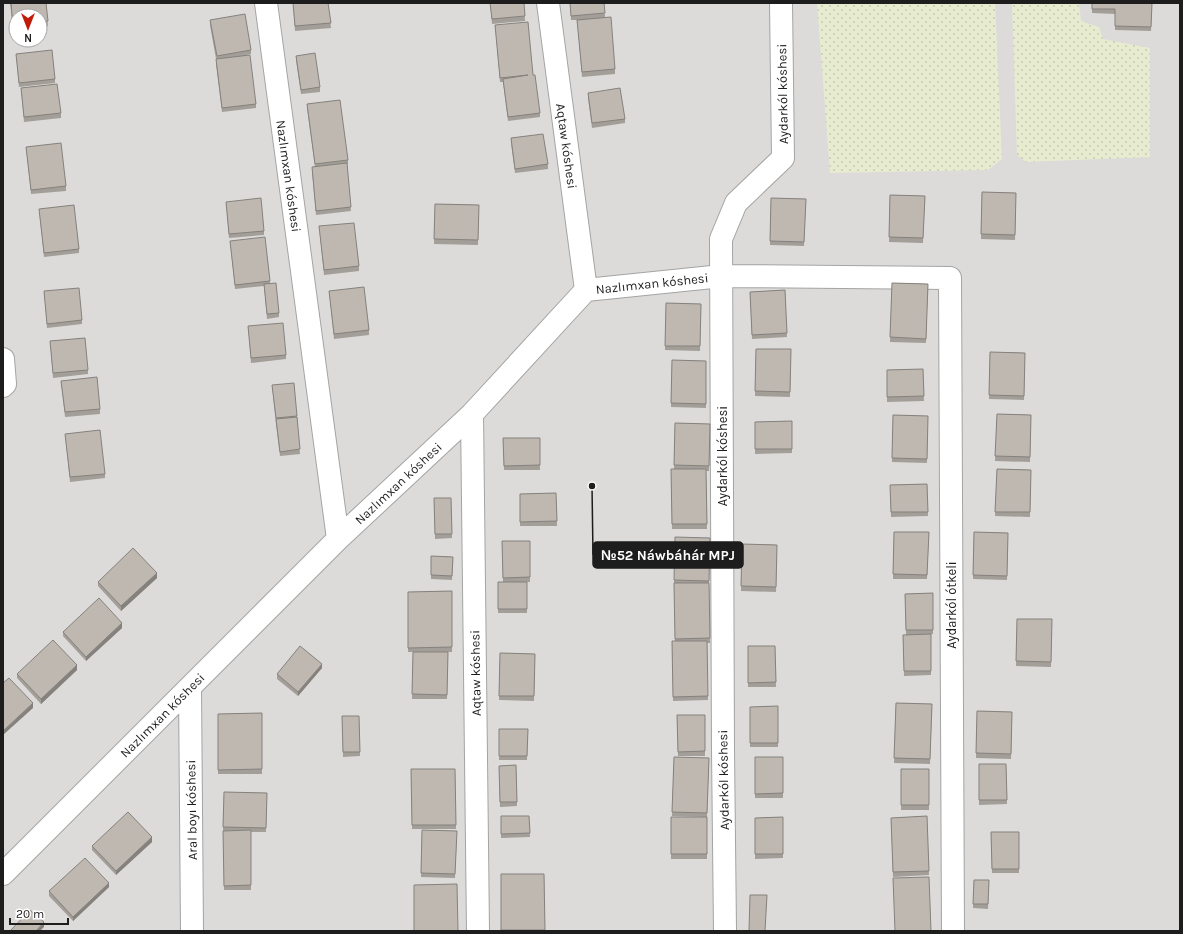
<svg xmlns="http://www.w3.org/2000/svg" width="1183" height="934" viewBox="0 0 1183 934" font-family="Karla,sans-serif">
	<defs>
		<pattern id="farmland-dots" width="8" height="8" patternUnits="userSpaceOnUse"><rect width="8" height="8" fill="#e7ecd0"/><path d="M2 2h.1M6 6h.1" fill="none" stroke="#c6cab2" stroke-width="1.8" stroke-linecap="round"/></pattern>
	</defs>
	<rect width="100%" height="100%" fill="#eeece4"/>
	<path fill="#dcdbda" fill-rule="evenodd" d="M3,3H1180V931H3ZM16,16H40V40H16Z"/>
	<path fill="url(#farmland-dots)" d="M817,3H995L1002,159L988,170L830,173Z
		M1012,3H1079L1081,21L1099,27L1103,39L1150,48V157L1026,162L1017,155Z"/>
	<g fill="none" stroke-linecap="round" stroke-linejoin="round">
		<defs>
			<path id="street" d="M266,3L338,539
				M548,3L586,290
				M3,359L5,384L3,386
				M472,414L478,931
				M190,688L192,931
				M3,874L338,539L472,414L586,290L722,276L950,278L953,931
				M725,931L723,750L721,239L736,203L783,158L781,3"/>
		</defs>
		<use href="#street" stroke="#a4a4a4" stroke-width="24"/>
		<use href="#street" stroke="#fff" stroke-width="22"/>
	</g>
	<path fill="#a39e98" d="M10,3H46L48,26L40,27V16H16V30H13Z
		M204,3H214L204,4Z
		M293,3H328L331,28L295,31Z
		M490,3H524L525,21L492,24Z
		M570,3H604L605,17L615,69V74L582,77L577,20H571Z
		M1092,3H1152L1151,31L1115,30V14L1092,13Z
		M210,20L251,50V54L246,55L256,104V108L222,112L216,64V59L210,25Z
		M495,25L533,75L540,113V117L508,121L503,82H500Z
		M16,54L55,79V83L19,87Z
		M296,56L320,87V92L301,94L296,60Z
		M21,88L61,113V118L24,122Z
		M588,93L625,119V123L592,128L588,98Z
		M307,104L348,160V164H347L351,211L316,215L312,171V167H315L307,108Z
		M511,138L548,164V169L515,173L511,143Z
		M26,147L66,186V191L31,194Z
		M982,192L1016,193L1015,240L981,239Z
		M890,195L925,196L923,243L889,242Z
		M771,198L806,199L804,246L770,245Z
		M226,202L264,231V235L229,238Z
		M435,204L479,205L478,245L434,244Z
		M39,209L79,249V253L44,257Z
		M319,226L359,266V271L324,275Z
		M230,241L270,281V283L279,313V317L267,319L264,286L235,289Z
		M892,283L928,284L926,343L890,342Z
		M785,290L787,337L752,339L750,292Z
		M44,291L82,320V324L47,328Z
		M329,291L369,330V335L334,339Z
		M666,303L701,304L700,351L665,350Z
		M248,326L286,355V359L251,363Z
		M50,341L88,370V374L53,378Z
		M756,349H791L790,397L755,396Z
		M990,352L1025,353L1024,400L989,399Z
		M672,360L706,361V408L671,407Z
		M923,369L924,401L887,402V370Z
		M61,381L100,409V414L65,417Z
		M272,385L297,416L300,454L280,456L276,424Z
		M997,414L1031,415L1030,462L995,461Z
		M893,415L928,416L927,463L892,462Z
		M792,421V453L755,454V422Z
		M675,423L710,424L709,471H706L707,529H672L671,469H674Z
		M65,434L105,474V478L70,482Z
		M503,438H540V470H504Z
		M997,469L1031,470L1030,517L995,516Z
		M927,484L928,516L891,517L890,485Z
		M556,493L557,526H520V494Z
		M434,498H451L452,538L435,539Z
		M894,532H929L927,579H893Z
		M974,532L1008,533L1007,580L973,579Z
		M710,538L709,583L710,643H707L708,700L673,701L672,641H675L674,580Z
		M502,541H530V582H503Z
		M742,544L777,545L776,592L741,591Z
		M431,556L453,557L452,580L431,579Z
		M157,578L121,611L98,586V582Z
		M498,582H527V613H498Z
		M452,591V652H421H448L447,699H412L413,652H408V592Z
		M933,593V634L906,635L905,594Z
		M1017,619H1052L1051,667L1016,666Z
		M122,628L86,661L63,636V632Z
		M931,634V675L904,676L903,635Z
		M748,646H775L776,687H748Z
		M500,653L535,654L534,701L499,700Z
		M322,668L298,696L277,679V674Z
		M77,670L41,704L17,678V674Z
		M896,703L932,704L930,764L894,763Z
		M778,706V747H750V707Z
		M977,711L1012,712L1011,759L976,758Z
		M262,713V774H218V714Z
		M677,715H705V756H678Z
		M342,716H359L360,756L343,757Z
		M499,729H528L527,760H499Z
		M674,757L709,758L707,817L672,816Z
		M755,757H783V798H755Z
		M979,764H1006L1007,804L979,805Z
		M516,765L517,806L500,807L499,766Z
		M411,769H455L456,829H412Z
		M901,769H929V810H901Z
		M224,792L267,793L266,832H251V890H224L223,831Z
		M501,816H529L530,837L501,838Z
		M927,816L929,875L893,877L891,818Z
		M671,817H707V859H671Z
		M783,817V858L755,859V818Z
		M422,830L457,831L455,878L421,877Z
		M991,832H1019V873H992Z
		M152,842L116,875L92,850V846Z
		M501,874H544L545,931H501Z
		M974,880H989L988,909L973,908Z
		M109,887L73,921L49,896V891Z"/>
	<path fill="#85817c" d="M157,573V578L121,611V606Z
		M122,623V628L86,661V657Z
		M322,664V668L298,696V692Z
		M77,665V670L41,704V699Z
		M33,703V708L3,735V731Z
		M152,837V842L116,875V871Z
		M109,883V887L73,921V917Z
		M44,922V927L40,931H36Z"/>
	<path fill="#beb8b1" stroke="#85817c" d="M11,3H46L48,21L40,22V16H16V25L13,26Z
		M293,3H328L331,23L295,26Z
		M490,3H524L525,16L492,19Z
		M570,3H604L605,13L571,16Z
		M1092,3H1152L1151,27L1115,26V9H1092Z
		M245,14L251,50L217,56L210,20Z
		M611,17L615,69L582,72L577,20Z
		M528,22L533,75H535L540,113L508,117L503,79L528,75L500,78L495,25Z
		M52,50L55,79L19,83L16,54Z
		M315,53L320,87L301,90L296,56Z
		M250,55L256,104L222,108L216,59Z
		M57,84L61,113L24,117L21,88Z
		M620,88L625,119L592,123L588,93Z
		M340,100L348,160L315,164L307,104Z
		M543,134L548,164L515,169L511,138Z
		M61,143L66,186L31,190L26,147Z
		M347,163L351,207L316,211L312,167Z
		M982,192L1016,193L1015,235L981,234Z
		M890,195L925,196L923,238L889,237Z
		M261,198L264,231L229,234L226,202Z
		M771,198L806,199L804,242L770,241Z
		M435,204L479,205L478,240L434,239Z
		M74,205L79,249L44,253L39,209Z
		M354,223L359,266L324,270L319,226Z
		M265,237L270,281L235,285L230,241Z
		M276,283L279,313L267,314L264,284Z
		M892,283L928,284L926,339L890,337Z
		M364,287L369,330L334,334L329,291Z
		M79,288L82,320L47,324L44,291Z
		M785,290L787,333L752,335L750,292Z
		M666,303L701,304L700,346H665Z
		M283,323L286,355L251,358L248,326Z
		M85,338L88,370L53,373L50,341Z
		M756,349H791L790,392L755,391Z
		M990,352L1025,353L1024,396L989,395Z
		M672,360L706,361V404L671,403Z
		M923,369L924,396L887,397V370Z
		M97,377L100,409L65,412L61,381Z
		M294,383L297,416L276,418L272,385Z
		M997,414L1031,415L1030,457L995,456Z
		M893,415L928,416L927,459L892,458Z
		M297,417L300,449L280,452L276,419Z
		M792,421V449H755V422Z
		M675,423L710,424L709,466L674,465Z
		M100,430L105,474L70,477L65,434Z
		M503,438H540V465L504,466Z
		M671,469H706L707,524H672Z
		M997,469L1031,470L1030,512H995Z
		M927,484L928,512H891L890,485Z
		M556,493L557,521L520,522V494Z
		M434,498H451L452,534H435Z
		M894,532H929L927,575L893,574Z
		M974,532L1008,533L1007,576L973,575Z
		M675,537L710,538L709,581L674,580Z
		M502,541H530V577L503,578Z
		M742,544L777,545L776,587L741,586Z
		M133,548L157,573L121,606L98,582Z
		M431,556L453,557L452,576L431,575Z
		M498,582H527V609H498Z
		M674,583H709L710,638L675,639Z
		M452,591V647L408,648V592Z
		M933,593V630H906L905,594Z
		M99,598L122,623L86,657L63,632Z
		M1017,619H1052L1051,662L1016,661Z
		M931,634V671H904L903,635Z
		M53,640L77,665L41,699L17,674Z
		M672,641H707L708,696L673,697Z
		M300,646L322,664L298,692L277,674Z
		M748,646H775L776,682L748,683Z
		M413,652H448L447,695L412,694Z
		M500,653L535,654L534,696H499Z
		M9,678L33,703L3,731V683Z
		M896,703L932,704L930,759L894,758Z
		M778,706V743H750V707Z
		M977,711L1012,712L1011,754L976,753Z
		M262,713V769L218,770V714Z
		M677,715H705V751L678,752Z
		M342,716H359L360,752H343Z
		M499,729H528L527,756H499Z
		M674,757L709,758L707,813L672,812Z
		M755,757H783V793L755,794Z
		M979,764H1006L1007,800H979Z
		M516,765L517,802H500L499,766Z
		M411,769H455L456,825H412Z
		M901,769H929V805H901Z
		M224,792L267,793L266,828L223,827Z
		M128,812L152,837L116,871L92,846Z
		M501,816H529L530,833L501,834Z
		M927,816L929,871L893,872L891,818Z
		M671,817H707V854H671Z
		M783,817V854H755V818Z
		M251,830V885L224,886L223,831Z
		M422,830L457,831L455,874L421,873Z
		M991,832H1019V869H992Z
		M85,858L109,883L73,917L49,891Z
		M501,874H544L545,930H501Z
		M929,877L931,931H895L893,878Z
		M974,880H989L988,904H973Z
		M457,884L458,931H414V885Z
		M750,895H767L765,931H749Z
		M30,910L44,922L36,931H10Z"/>
	<g text-anchor="middle" stroke-width="3" stroke-linejoin="round" paint-order="stroke">
		<g font-size="13" fill="#1d1d1d" stroke="#fff">
			<text transform="translate(782 94) rotate(-91)" y="5">Aydarkól kóshesi</text>
			<text transform="translate(567 146) rotate(82)" y="5">Aqtaw kóshesi</text>
			<text transform="translate(289 176) rotate(82)" y="5">Nazlımxan kóshesi</text>
			<text transform="translate(652 283) rotate(-6)" y="5">Nazlımxan kóshesi</text>
			<text transform="translate(722 456) rotate(-90)" y="5">Aydarkól kóshesi</text>
			<text transform="translate(398 483) rotate(-43)" y="5">Nazlımxan kóshesi</text>
			<text transform="translate(951 605) rotate(-90)" y="5">Aydarkól ótkeli</text>
			<text transform="translate(475 673) rotate(-91)" y="5">Aqtaw kóshesi</text>
			<text transform="translate(162 715) rotate(-45)" y="5">Nazlımxan kóshesi</text>
			<text transform="translate(723 780) rotate(-91)" y="5">Aydarkól kóshesi</text>
			<text transform="translate(191 810) rotate(-91)" y="5">Aral boyı kóshesi</text>
		</g>
	</g>
	<path fill="none" stroke="#1d1d1d" stroke-width="1.5" d="M592 486L593 555"/>
	<circle fill="#1d1d1d" stroke="#fff" stroke-width="1.5" cx="592" cy="486" r="4"/>
	<rect fill="#1d1d1d" stroke="#1d1d1d" stroke-width="1.5" x="593" y="542" width="150" height="26" rx="4"/>
	<g font-size="14" text-anchor="middle" font-weight="bold" fill="#fff">
		<text x="668" y="560">№52 Náwbáhár MPJ</text>
	</g>
	<rect width="1183" height="934" fill="none" stroke="#1d1d1d" stroke-width="8"/>
	<g transform="translate(28 28) rotate(180)"><circle r="19" fill="#ffffff" stroke="#a5a5a5"/>
	<path d="M0-3L7 15L0 10L-7 15Z" fill="#c11c0a"/>
	<text y="-6" font-size="11" font-weight="bold" text-anchor="middle" fill="#1d1d1d">N</text>
	</g>
	<path d="M10 918v6h58v-6" fill="none" stroke="#1d1d1d" stroke-width="2"/>
	<text x="16" y="918" font-size="12" fill="#1d1d1d" stroke="#ffffff" stroke-width="3" paint-order="stroke">20 m</text>
</svg>
